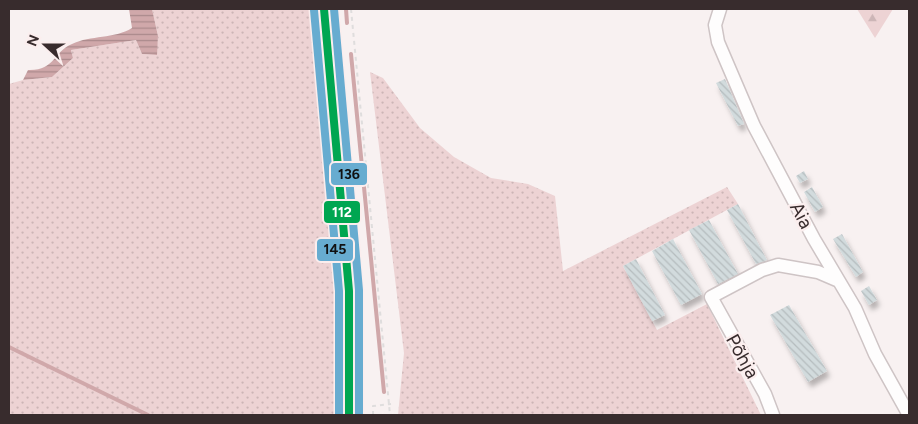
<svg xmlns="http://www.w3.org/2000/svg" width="918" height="424" viewBox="0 0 918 424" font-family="Figtree,sans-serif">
	<defs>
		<pattern id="grass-dots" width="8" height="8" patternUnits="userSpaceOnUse" patternTransform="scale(1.25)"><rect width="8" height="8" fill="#edd3d4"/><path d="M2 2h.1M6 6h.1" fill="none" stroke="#ccb5b6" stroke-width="1.8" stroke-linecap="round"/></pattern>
		<pattern id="forest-firs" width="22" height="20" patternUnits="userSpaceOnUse" patternTransform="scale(1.25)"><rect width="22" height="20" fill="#edd3d4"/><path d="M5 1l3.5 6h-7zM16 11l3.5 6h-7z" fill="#ccb5b6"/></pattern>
		<pattern id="water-rules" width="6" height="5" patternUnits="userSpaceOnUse" patternTransform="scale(1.25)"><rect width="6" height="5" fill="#d0a8aa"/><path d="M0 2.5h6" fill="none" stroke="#aa898b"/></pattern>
		<pattern id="building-back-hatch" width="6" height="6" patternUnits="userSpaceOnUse" patternTransform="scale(1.25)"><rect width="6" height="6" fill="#d2dbdd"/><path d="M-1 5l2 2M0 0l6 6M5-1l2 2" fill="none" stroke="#b5bcbe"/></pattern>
		<filter id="shadow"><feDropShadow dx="3" dy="5.5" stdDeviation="2.5" flood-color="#0004"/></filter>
	</defs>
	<rect width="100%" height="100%" fill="#f8f1f1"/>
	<path fill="url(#grass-dots)" d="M152,9H312L330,191L336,304L334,415H9V84L23,80L52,77L73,58L71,50L136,40L142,54L156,55L158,36Z
		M370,72L383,78L420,128L454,157L491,178L528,184L555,196L563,271L727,187L738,204L623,266L657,330L707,304L761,415H398L404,353Z"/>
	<path fill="url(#forest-firs)" d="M857,9H893L875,38Z"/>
	<path fill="url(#water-rules)" d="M129,9H152L158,36L157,55L142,54L136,40L71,50L73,58L52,77L23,80L28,70C55,71 53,52 72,44C91,35 114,39 132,28Z"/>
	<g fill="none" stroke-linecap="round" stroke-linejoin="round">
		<path stroke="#d0a8aa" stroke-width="4" d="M346,9L347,23
			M351,54L384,392
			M9,347L148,415"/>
	</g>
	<path fill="url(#building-back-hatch)" filter="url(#shadow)" d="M725,79L744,124L738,126L716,83Z
		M804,171L808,179L800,183L796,176Z
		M812,187L823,207L815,212L804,192Z
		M738,204L759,245L767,260L756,264L727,210Z
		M709,220L738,274L718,284L689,230Z
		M842,234L863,272L856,277L833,239Z
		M673,239L702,294L681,305L652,251Z
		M636,259L665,315L652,321L623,266Z
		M869,286L877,300L869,305L861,291Z
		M789,305L827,371L808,382L770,315Z"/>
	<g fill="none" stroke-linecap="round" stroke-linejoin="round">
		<defs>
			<path id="street" d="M720,9L715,25L718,42L754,126L814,239L855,308L875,354L909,415
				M773,415L765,394L711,297L762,270L778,265L818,272L839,281"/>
			<path id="primary" d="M324,9L349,291V415"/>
		</defs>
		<use href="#street" stroke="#cec4c5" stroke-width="15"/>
		<use href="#primary" stroke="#c5b5b6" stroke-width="22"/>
		<path stroke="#dfdddd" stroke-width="2" stroke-dasharray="4 4" stroke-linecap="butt" d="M351,9L390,415
			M373,415V406L391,404"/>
		<use href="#street" stroke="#fefdfd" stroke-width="12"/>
		<use href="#primary" stroke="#f5edee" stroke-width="20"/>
		<defs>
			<path id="bus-1" d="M324,9L349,291V415"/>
			<path id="bus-2" d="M314,10L339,291V415"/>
			<path id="bus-3" d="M334,9L359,290V415"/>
		</defs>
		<use href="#bus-1" stroke="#fbeeee" stroke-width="11"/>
		<use href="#bus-2" stroke="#fbeeee" stroke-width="11"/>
		<use href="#bus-3" stroke="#fbeeee" stroke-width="11"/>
		<use href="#bus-1" stroke="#00a651" stroke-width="8"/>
		<use href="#bus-2" stroke="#67acd0" stroke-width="8"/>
		<use href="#bus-3" stroke="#67acd0" stroke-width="8"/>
	</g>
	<g text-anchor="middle" stroke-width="4.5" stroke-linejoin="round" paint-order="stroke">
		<g font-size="19" fill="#382c2d" stroke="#fbeeee">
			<text transform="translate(802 215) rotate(62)" y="7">Aia</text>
			<text transform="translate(743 356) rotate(61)" y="7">Põhja</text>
		</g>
	</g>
	<g stroke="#fbeeee" stroke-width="2">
		<rect x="330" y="162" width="38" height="24" rx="5" fill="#67acd0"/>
		<rect x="323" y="200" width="38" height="24" rx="5" fill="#00a651"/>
		<rect x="316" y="238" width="38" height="24" rx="5" fill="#67acd0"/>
	</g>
	<g font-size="14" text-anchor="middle" font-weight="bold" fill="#fff">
		<text x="342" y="217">112</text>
	</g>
	<g font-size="14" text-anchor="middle" font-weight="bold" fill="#111">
		<text x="349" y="179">136</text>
		<text x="335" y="254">145</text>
	</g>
	<rect width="918" height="424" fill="none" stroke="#382c2d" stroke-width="20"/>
	<g transform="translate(45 45) rotate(291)" stroke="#fbeeee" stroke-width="4" paint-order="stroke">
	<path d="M0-4L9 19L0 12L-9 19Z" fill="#382c2d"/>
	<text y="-8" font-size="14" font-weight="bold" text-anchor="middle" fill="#382c2d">N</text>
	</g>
</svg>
